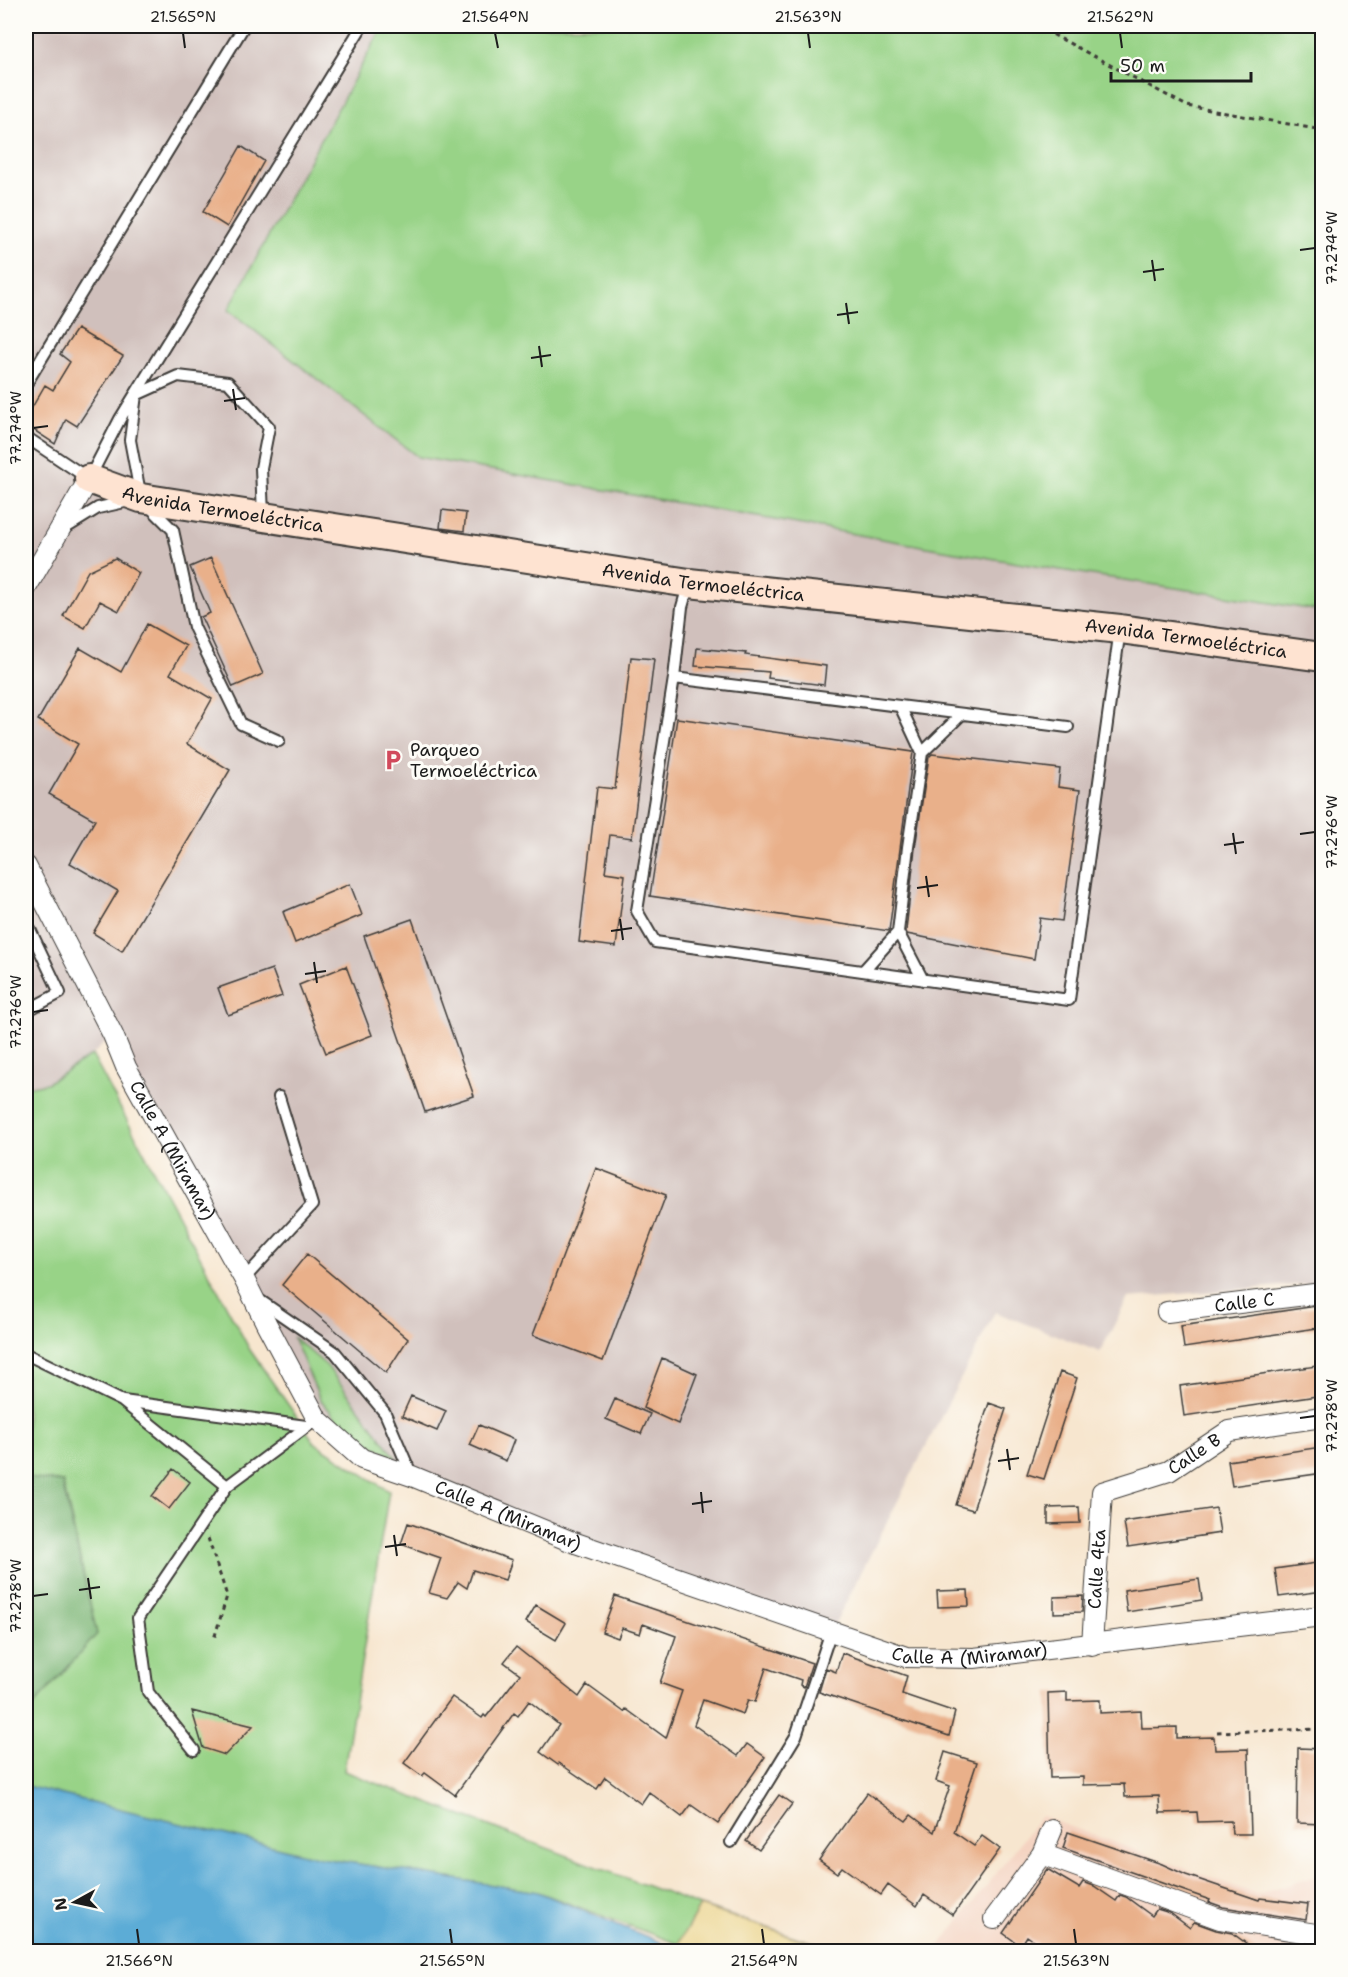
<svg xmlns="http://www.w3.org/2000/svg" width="1348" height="1977" viewBox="0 0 1348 1977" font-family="'Shantell Sans',sans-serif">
	<rect width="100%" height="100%" fill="#fdfcf7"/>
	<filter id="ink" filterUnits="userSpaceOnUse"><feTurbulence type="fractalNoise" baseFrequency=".0167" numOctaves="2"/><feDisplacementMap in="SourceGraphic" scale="12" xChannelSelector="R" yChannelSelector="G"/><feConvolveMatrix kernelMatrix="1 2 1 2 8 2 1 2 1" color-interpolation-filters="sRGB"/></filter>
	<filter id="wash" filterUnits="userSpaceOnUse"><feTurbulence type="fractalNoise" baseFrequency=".008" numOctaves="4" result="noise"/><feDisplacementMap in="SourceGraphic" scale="24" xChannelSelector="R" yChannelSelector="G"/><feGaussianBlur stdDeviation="1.35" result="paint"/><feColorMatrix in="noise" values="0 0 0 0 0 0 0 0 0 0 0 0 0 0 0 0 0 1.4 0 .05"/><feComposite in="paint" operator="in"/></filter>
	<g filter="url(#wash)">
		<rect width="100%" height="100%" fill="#f7e6cf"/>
		<path fill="#f4d3c1" d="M1041,1816L1258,1895L1322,1874V1951L935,1952Z"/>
		<path fill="#d0c0bc" d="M26,26H1182L1243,62L1322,76V1283L1128,1298L1100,1352L995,1312L831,1631L362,1459L318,1419L113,1035L92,1055L47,1083L26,1087Z"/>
		<path fill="#98d387" stroke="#5a7852" stroke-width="1.5" d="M383,26H1322V611L1035,566L418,457L228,310Z
			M92,1055L250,1350L315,1443L389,1491L344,1771L700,1906L838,1951H697L538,1892L321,1858L26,1786V1714L97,1634L63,1482L26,1478V1087L47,1083Z
			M293,1337L327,1366L398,1460L346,1430L320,1399Z"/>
		<path fill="#7ab574" stroke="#4b6848" stroke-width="1.5" d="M26,1478L62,1482L97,1634L26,1714Z"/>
		<path fill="#eeda9e" stroke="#857b5d" stroke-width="1.5" d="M700,1906L838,1951L682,1952L675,1949Z"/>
		<path fill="#5bacd6" stroke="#3c6479" stroke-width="1.5" d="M26,1786L321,1858L538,1892L682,1951H26Z"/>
		<g id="blocks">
			<path fill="#e9b08a" d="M241,146L264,161L227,227L203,212Z
				M77,329L123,356L77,426L66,419L55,444L26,425V418L45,385L53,390L70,362L60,354Z
				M442,510L466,513L464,531L440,528Z
				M115,558L139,573L119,611L100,601L85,628L63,616L88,571Z
				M211,558L263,674L233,687L201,617L210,613L190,567Z
				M147,624L186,646L170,674L212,699L187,744L230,770L122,951L93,933L118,891L70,863L95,820L49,794L78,744L38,720L80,648L121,672Z
				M697,648L746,653L745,655L826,666L824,685L768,678L769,672L695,666Z
				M631,657L654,659L632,838L610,835L605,872L625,875L616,947L579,942L597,787L615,789Z
				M677,718L913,752L889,931L650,896Z
				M932,754L1060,769L1058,787L1080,790L1062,921L1040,918L1034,959L907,934L906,931L915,848L929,757Z
				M350,884L362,915L295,943L283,912Z
				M412,919L474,1096L425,1112L364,936Z
				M346,966L372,1035L326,1053L299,985Z
				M272,969L282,996L228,1015L218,988Z
				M596,1168L666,1195L603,1361L533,1335Z
				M307,1254L408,1339L386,1373L282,1285Z
				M1323,1305V1327L1184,1348L1181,1326Z
				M662,1358L697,1374L678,1424L643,1408Z
				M1323,1365V1395L1184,1416L1180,1386Z
				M1060,1372L1077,1378L1044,1479L1027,1474Z
				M411,1396L446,1411L437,1431L402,1416Z
				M615,1399L650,1414L641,1434L606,1419Z
				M989,1403L1006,1409L973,1510L956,1505Z
				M479,1425L514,1440L506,1461L470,1445Z
				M1321,1447L1323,1473L1232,1486L1228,1461Z
				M173,1469L190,1482L169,1509L152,1496Z
				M1079,1507L1080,1523L1048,1524V1508Z
				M1216,1508L1220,1533L1128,1547L1124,1522Z
				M408,1523L512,1560L505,1580L473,1570L467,1588L458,1582L447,1598L429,1593L441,1558L401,1544Z
				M1323,1562V1591L1279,1597L1275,1569Z
				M1199,1579L1202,1600L1127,1612L1124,1590Z
				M968,1590L969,1606L938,1607L937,1591Z
				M615,1596L812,1663L804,1687L800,1685L801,1680L766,1668L755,1702L748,1700L743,1714L703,1700L694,1725L738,1756L747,1744L765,1757L718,1824L691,1805L682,1817L649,1792L641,1804L605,1777L597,1789L559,1763L558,1765L540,1752L559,1725L529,1701L518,1716L514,1713L455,1795L425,1773L422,1776L404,1763L452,1697L482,1718L484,1715L486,1717L520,1674L504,1662L516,1647L579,1697L587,1685L624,1712L626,1709L666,1738L682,1691L660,1683L676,1636L643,1624L640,1634L622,1628L618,1638L602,1632Z
				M1083,1596L1082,1612L1054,1613V1597Z
				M536,1605L566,1623L556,1640L526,1622Z
				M842,1653L907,1676L902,1694L955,1712L949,1736L819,1692L826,1668L836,1672Z
				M1067,1692V1701L1100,1700V1713L1141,1711L1142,1728L1177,1727V1738L1214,1737L1215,1750L1248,1749L1251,1834H1232L1231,1821L1198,1822L1197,1812L1160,1813L1159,1796L1125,1797L1124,1784L1083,1785V1777L1050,1778L1048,1693Z
				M192,1711L253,1726L225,1755L203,1748Z
				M1298,1748L1323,1749V1824L1297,1823Z
				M945,1752L977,1762L954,1832L974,1846L982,1836L1000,1849L953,1915L924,1895L917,1906L888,1885L881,1895L842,1867L837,1873L819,1860L867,1793L906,1821L911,1815L934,1832L950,1786L936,1781Z
				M779,1795L792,1804L759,1850L746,1841Z
				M1068,1832L1162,1864L1186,1875L1259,1900L1260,1898L1308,1904L1306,1920L1223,1907L1209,1902L1210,1900L1063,1848Z
				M1047,1869L1079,1888L1083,1882L1094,1886L1116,1901L1120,1895L1126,1897L1152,1916L1157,1909L1170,1913L1190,1928L1194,1922L1216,1930L1232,1933L1258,1952H1050L1027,1936L1021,1946L1003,1933Z"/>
		</g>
	</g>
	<g filter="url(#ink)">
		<use href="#blocks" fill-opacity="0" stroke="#3d3a37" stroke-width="1.5"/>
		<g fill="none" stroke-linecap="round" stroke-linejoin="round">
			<defs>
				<path id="service" d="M26,384L244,26
					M26,437L89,479L120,419L362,26
					M263,515L261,468L269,427L228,382L178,376L136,395L130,440L141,498L173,530L194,627L241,724L279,741
					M64,529L98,508L129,501
					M689,583L682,607L674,678L637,911L655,942L1069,1000L1120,629
					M674,678L1068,727
					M900,706L922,753
					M26,921L60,993L26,1011
					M863,971L898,932
					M923,980L898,932L908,847L922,753L962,714
					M244,1279L312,1205L279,1097
					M258,1299L335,1352L385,1413L412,1476
					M26,1354L122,1401L227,1486
					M123,1401L306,1426
					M194,1750L148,1692L138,1618L227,1486L317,1419
					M731,1842L796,1736L831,1631"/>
				<g id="minor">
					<path d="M26,588L89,479"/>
					<path id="s1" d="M26,866L113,1035L126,1067L244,1279L266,1323L317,1419L362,1459L412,1476L570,1541L906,1657L974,1658L1322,1616"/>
					<path id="s2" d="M1167,1312L1322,1293"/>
					<path id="s3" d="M1092,1645L1102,1492L1169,1471L1229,1431L1322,1417"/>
					<path d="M1042,1854L1220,1919L1322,1935"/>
					<path d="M994,1919L1042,1854L1052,1830"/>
				</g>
				<g id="secondary">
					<path id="s4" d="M89,479L141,498L689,583L1120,629L1322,657"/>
				</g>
			</defs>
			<use href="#service" stroke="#3d3a37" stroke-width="14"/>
			<use href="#minor" stroke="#3d3a37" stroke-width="22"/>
			<use href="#secondary" stroke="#3d3a37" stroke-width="32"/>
			<path stroke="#3d3a37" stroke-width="3" stroke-dasharray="4.5 4.5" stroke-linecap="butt" d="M1037,26L1187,106L1322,130
				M208,1538L227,1596L214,1639
				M1217,1732L1322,1729"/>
			<use href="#service" stroke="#fff" stroke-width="10"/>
			<use href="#minor" stroke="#fff" stroke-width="20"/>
			<use href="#secondary" stroke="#fee3d1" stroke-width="28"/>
		</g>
	</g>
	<path fill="none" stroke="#1c1c1c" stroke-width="2" d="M183,33L185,48M495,33L498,48M808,33L810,48M1120,33L1122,48M1300,250L1315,248M1152,260L1155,281M1143,272L1164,269M846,303L849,324M837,315L858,312M539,346L542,367M531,358L551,355M233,389L236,410M224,401L245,398M33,428L48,426M1233,833L1236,854M1300,834L1315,832M1224,845L1244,842M926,876L929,897M917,888L938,885M620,919L623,940M611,931L632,928M314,962L317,983M305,974L326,971M33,1012L48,1010M1300,1418L1315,1416M1007,1449L1010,1470M998,1461L1019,1458M701,1492L703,1513M692,1504L712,1501M394,1535L397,1556M385,1547L406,1544M88,1578L91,1599M79,1590L100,1587M33,1596L48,1594M137,1929L139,1944M450,1929L452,1944M762,1929L764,1944M1074,1929L1076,1944"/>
	<defs>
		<symbol id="parking-bare" viewBox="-9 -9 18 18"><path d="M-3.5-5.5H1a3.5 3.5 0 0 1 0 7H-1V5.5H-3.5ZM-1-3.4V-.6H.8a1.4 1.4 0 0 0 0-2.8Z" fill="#d1495b" stroke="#fdfcf7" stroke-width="2.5" paint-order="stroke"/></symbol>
	</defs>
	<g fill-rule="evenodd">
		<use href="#parking-bare" x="378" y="745" width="30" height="30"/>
	</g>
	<g text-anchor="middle" stroke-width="6" stroke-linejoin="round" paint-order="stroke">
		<g font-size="18" fill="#1c1c1c" stroke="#fdfcf7">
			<text dy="6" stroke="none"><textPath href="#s4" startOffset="138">Avenida Termoeléctrica</textPath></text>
			<text dy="6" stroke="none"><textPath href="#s4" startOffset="624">Avenida Termoeléctrica</textPath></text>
			<text dy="6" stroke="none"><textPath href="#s4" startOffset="1110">Avenida Termoeléctrica</textPath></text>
			<text dy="6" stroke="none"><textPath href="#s1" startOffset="320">Calle A (Miramar)</textPath></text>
			<text dy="6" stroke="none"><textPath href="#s2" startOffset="78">Calle C</textPath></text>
			<text dy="6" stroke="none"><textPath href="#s3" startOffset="254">Calle B</textPath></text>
			<text dy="6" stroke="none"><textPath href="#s1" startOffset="842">Calle A (Miramar)</textPath></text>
			<text dy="6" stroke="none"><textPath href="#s3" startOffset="76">Calle 4ta</textPath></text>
			<text dy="6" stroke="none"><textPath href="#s1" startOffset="1328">Calle A (Miramar)</textPath></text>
		</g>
		<g font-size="18" fill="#1c1c1c" stroke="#fdfcf7" text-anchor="start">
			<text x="410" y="756">Parqueo<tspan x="410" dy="21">Termoeléctrica</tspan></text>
		</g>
	</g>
	<rect width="1348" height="1977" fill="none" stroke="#fdfcf7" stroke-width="66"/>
	<g transform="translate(75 1902) rotate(262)" stroke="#fdfcf7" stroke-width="4.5" paint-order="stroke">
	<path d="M0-4.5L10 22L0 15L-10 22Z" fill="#1c1c1c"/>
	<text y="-9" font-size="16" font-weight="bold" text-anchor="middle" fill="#1c1c1c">N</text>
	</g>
	<path d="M1111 72v9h140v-9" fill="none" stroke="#1c1c1c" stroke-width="3"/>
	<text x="1120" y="72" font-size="18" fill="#1c1c1c" stroke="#fdfcf7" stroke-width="4.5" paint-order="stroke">50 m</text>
	<rect x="33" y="33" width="1282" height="1911" fill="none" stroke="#1c1c1c" stroke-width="2"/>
	<g font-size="15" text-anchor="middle" fill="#1c1c1c">
		<text x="183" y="22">21.565°N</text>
		<text x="495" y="22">21.564°N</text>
		<text x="808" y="22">21.563°N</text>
		<text x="1120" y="22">21.562°N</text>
		<text transform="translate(1332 248) rotate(-90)" y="5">77.274°W</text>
		<text transform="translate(16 428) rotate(-90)" y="5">77.274°W</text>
		<text transform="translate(1332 832) rotate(-90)" y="5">77.276°W</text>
		<text transform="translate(16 1012) rotate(-90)" y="5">77.276°W</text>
		<text transform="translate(1332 1416) rotate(-90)" y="5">77.278°W</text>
		<text transform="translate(16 1596) rotate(-90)" y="5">77.278°W</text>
		<text x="139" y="1966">21.566°N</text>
		<text x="452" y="1966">21.565°N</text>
		<text x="764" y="1966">21.564°N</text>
		<text x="1076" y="1966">21.563°N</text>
	</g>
</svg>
